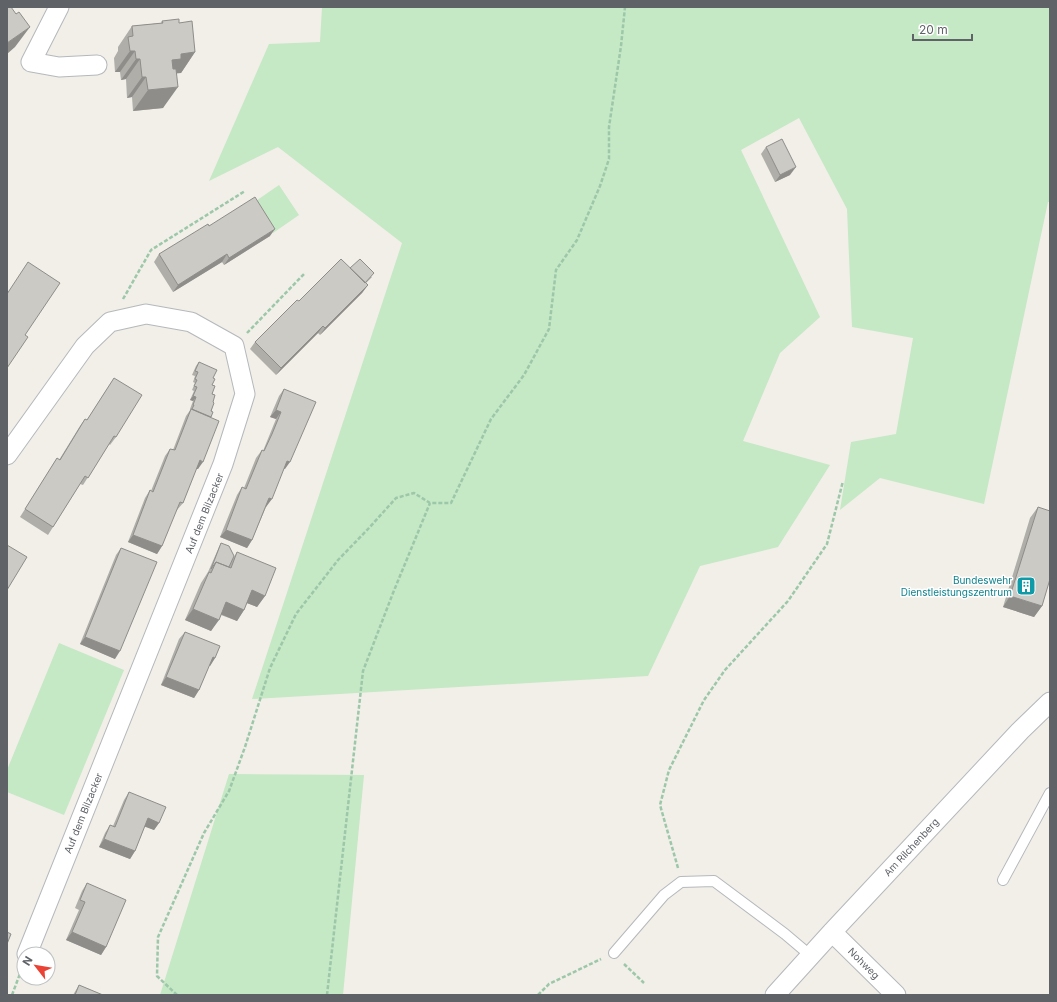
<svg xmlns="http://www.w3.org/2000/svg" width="1057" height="1002" viewBox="0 0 1057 1002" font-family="Inter,sans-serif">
	<rect width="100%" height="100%" fill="#f1efe8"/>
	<path fill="#c5e8c5" d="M322,7H1050V202H1048L984,504L880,478L840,510L851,442L896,434L913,338L852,327L847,209L799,118L741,150L820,317L780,353L743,441L830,465L778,547L700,566L648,676L252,699L402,243L278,147L209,181L269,44L320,42Z
		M279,185L299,215L273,233L253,203Z
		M59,643L124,670L64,815L7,792V770Z
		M229,774L364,775L343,995H160Z"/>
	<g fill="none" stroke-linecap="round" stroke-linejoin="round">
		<defs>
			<path id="service" d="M1003,880L1050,793
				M614,953L664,895L681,882L714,881L785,934L811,956"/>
			<path id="minor" d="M59,7L31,62L59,67L97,65
				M7,455L85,346L110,322L146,314L191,322L234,346L245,394L223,464L27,954
				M832,932L896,995
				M775,995L832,932L1020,731L1050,702"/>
		</defs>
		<use href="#service" stroke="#b5b8bc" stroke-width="12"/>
		<use href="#minor" stroke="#b5b8bc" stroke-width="21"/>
		<path stroke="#9cc7a9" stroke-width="2.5" stroke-dasharray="4 2" stroke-linecap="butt" d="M123,299L151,250L245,191
			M247,333L304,274
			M678,868L660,805L669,770L704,700L725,670L788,601L827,544L843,481
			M624,964L644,983
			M12,995L21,971
			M177,995L157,976L158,937L204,833L229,791L245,747L270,668L296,614L338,560L369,528L396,498L414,493L430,503H451L491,419L524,375L549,329L556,270L577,240L600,186L609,159V127L621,46L625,7
			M327,995L363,671L393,593L430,503
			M538,995L549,984L601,959"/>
		<use href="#service" stroke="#fff" stroke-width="10"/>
		<use href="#minor" stroke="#fff" stroke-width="19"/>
	</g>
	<path fill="#afaea9" d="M162,21L179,23L195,52L181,73H177L163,108L133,111L132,97L127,98L126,79L121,80L120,72H115L114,58L118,51V47L132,26L161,23Z
		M766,147L790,175L775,182L761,154Z
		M209,226L270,236L224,265L222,262L173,292L154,262L159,254Z
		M350,268L372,277L366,283L368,285L362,293L320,335L318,333L276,375L250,349L255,342L299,301Z
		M199,362L213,378L212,385L213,402L211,417L198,469H196L183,503L177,510H176L162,546L157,554L128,542L145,498L150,490L151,491L165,456L170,449L173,450L186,416L191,409H190L193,401L190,400L194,391L192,390L195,383L193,382L195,376L192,375L196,366Z
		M114,378L116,437L110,445L109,444L83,485L80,484L48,535L20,517L52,466L57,458L59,460L80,426L85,419L87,420Z
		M284,389L285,469H284L266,507L252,540L247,548L220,537L237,495L242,487L244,488L256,458L262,450L263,451L276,419L270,417L279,396Z
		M1038,507L1042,606L1034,617L1003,607L1030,518Z
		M221,543L232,560L237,552L265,596L257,607L247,603L244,610L237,621L221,615L211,631L185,620L201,583L208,572L219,547Z
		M121,548L115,659L80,644L116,555Z
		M185,632L215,658L210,666L209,665L199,690L194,698L161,685L179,639Z
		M129,792L159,823L154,830L145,826L135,851L130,859L99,847L105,833L110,825L113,826L124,800Z
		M87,883L106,947L101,955L66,940L79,910L75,908L82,891Z
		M79,985L103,995H73Z"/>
	<path fill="#8f8d8a" d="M30,27L15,47L7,54V43Z
		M130,51H135L120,72H115Z
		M195,52L181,73L171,74L172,60L181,54Z
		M136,59H140L126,79L121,80Z
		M142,77H146L132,97L127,98Z
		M178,87L163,108L133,111L148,90Z
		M796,167L790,175L775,182L780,175Z
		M275,229L270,236L224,265L229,258Z
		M227,254L222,262L173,292L178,285Z
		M368,285L362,293L320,335L325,328Z
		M323,326L318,333L276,375L281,368Z
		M193,396L196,397L193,401L190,400Z
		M276,410L281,412L276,419L270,417Z
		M200,460L203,462L198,469L194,468Z
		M287,461L290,462L285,469L282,468Z
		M269,498L272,499L266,507L264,506Z
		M226,530L252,540L247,548L220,537Z
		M133,535L162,546L157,554L128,542Z
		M252,590L265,596L257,607L244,602Z
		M1010,596L1042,606L1034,617L1003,607Z
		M226,602L244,610L237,621L218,613Z
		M193,609L219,620L211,631L185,620Z
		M85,637L120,651L115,659L80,644Z
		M213,657L215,658L210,666L207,665Z
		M166,677L199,690L194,698L161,685Z
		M148,818L159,823L154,830L143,826Z
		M104,839L135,851L130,859L99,847Z
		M72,932L106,947L101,955L66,940Z"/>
	<path fill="#cccac5" stroke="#8f8d8a" d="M7,7H11L16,14L19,12L30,27L7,43Z
		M179,19V23L192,21L195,52L181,54V59L172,60L173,69H176L178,87L148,90L146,77H142L140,59H136L135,51H130L128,37L133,36L132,26L163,23L162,21Z
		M782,139L796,167L780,175L766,147Z
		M255,197L275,229L229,258L227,254L178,285L159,254L208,224L209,226Z
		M341,259L368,285L325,328L323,326L281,368L255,342L297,300L299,301Z
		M360,259L374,273L365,283L350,268Z
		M28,262L60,283L25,335L28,337L7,368V294Z
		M199,362L217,370L213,378L215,379L212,385L215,386L212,394L215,395L213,402L214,403L211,411L213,412L211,417L192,409L194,405H193L196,397L193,396L197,387L194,386L197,380L195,379L198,372L195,371Z
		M114,378L142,395L116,437L114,436L88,478L85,476L53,527L25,509L57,458L60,460L85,419L87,420Z
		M284,389L316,402L290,462L287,461L272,499L269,498L252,540L226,530L242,487L246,489L262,450L264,451L272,434L281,412L276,410Z
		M191,409L219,421L203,462L200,460L183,503L180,502L162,546L133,535L150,490L153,492L170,449L175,450Z
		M1038,507L1050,511V579L1042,606L1010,596Z
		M221,543L229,546L234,556L229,567L216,562L211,569Z
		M7,545L27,557L7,590Z
		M121,548L157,562L120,651L85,637Z
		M237,552L276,568L265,596L252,590L244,610L226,602L219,620L193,609L209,572L211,573L216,562L231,568Z
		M185,632L220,646L215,658L213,657L199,690L166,677Z
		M129,792L166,807L159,823L148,818L135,851L104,839L110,825L115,827Z
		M87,883L126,900L106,947L72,932L85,902L80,900Z
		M7,932L11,934L7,944Z
		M79,985L103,995H75Z"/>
	<defs>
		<symbol id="building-square" viewBox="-11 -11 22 22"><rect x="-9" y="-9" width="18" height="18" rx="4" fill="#0f9aa8" stroke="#fff"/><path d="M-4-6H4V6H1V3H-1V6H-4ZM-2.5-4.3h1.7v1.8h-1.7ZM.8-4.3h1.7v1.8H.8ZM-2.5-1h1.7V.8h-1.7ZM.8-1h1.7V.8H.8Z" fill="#fff"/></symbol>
	</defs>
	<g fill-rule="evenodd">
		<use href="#building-square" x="1015" y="575" width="22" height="22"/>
	</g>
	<g text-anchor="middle" stroke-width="3" stroke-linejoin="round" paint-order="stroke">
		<g font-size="10" fill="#5f6368" stroke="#fff">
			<text transform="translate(204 513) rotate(-68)" y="4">Auf dem Bilzacker</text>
			<text transform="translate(83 813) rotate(-68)" y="4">Auf dem Bilzacker</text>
			<text transform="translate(911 847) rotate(-47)" y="4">Am Rilchenberg</text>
			<text transform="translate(864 963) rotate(45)" y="4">Nohweg</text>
		</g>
		<g font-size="10" fill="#0d838f" stroke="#fff" text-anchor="end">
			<text x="1012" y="584">Bundeswehr<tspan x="1012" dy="12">Dienstleistungszentrum</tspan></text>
		</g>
	</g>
	<rect width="1057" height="1002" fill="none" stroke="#5f6368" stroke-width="16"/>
	<g transform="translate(36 966) rotate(301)"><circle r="19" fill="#ffffff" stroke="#bfc1c3"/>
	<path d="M0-3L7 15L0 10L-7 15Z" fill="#ea4335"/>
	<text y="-6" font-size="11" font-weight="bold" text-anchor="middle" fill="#5f6368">N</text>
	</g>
	<path d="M913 34v6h59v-6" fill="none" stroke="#5f6368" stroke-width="2"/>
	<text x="919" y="34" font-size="12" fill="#5f6368" stroke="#ffffff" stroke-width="3" paint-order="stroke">20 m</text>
</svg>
